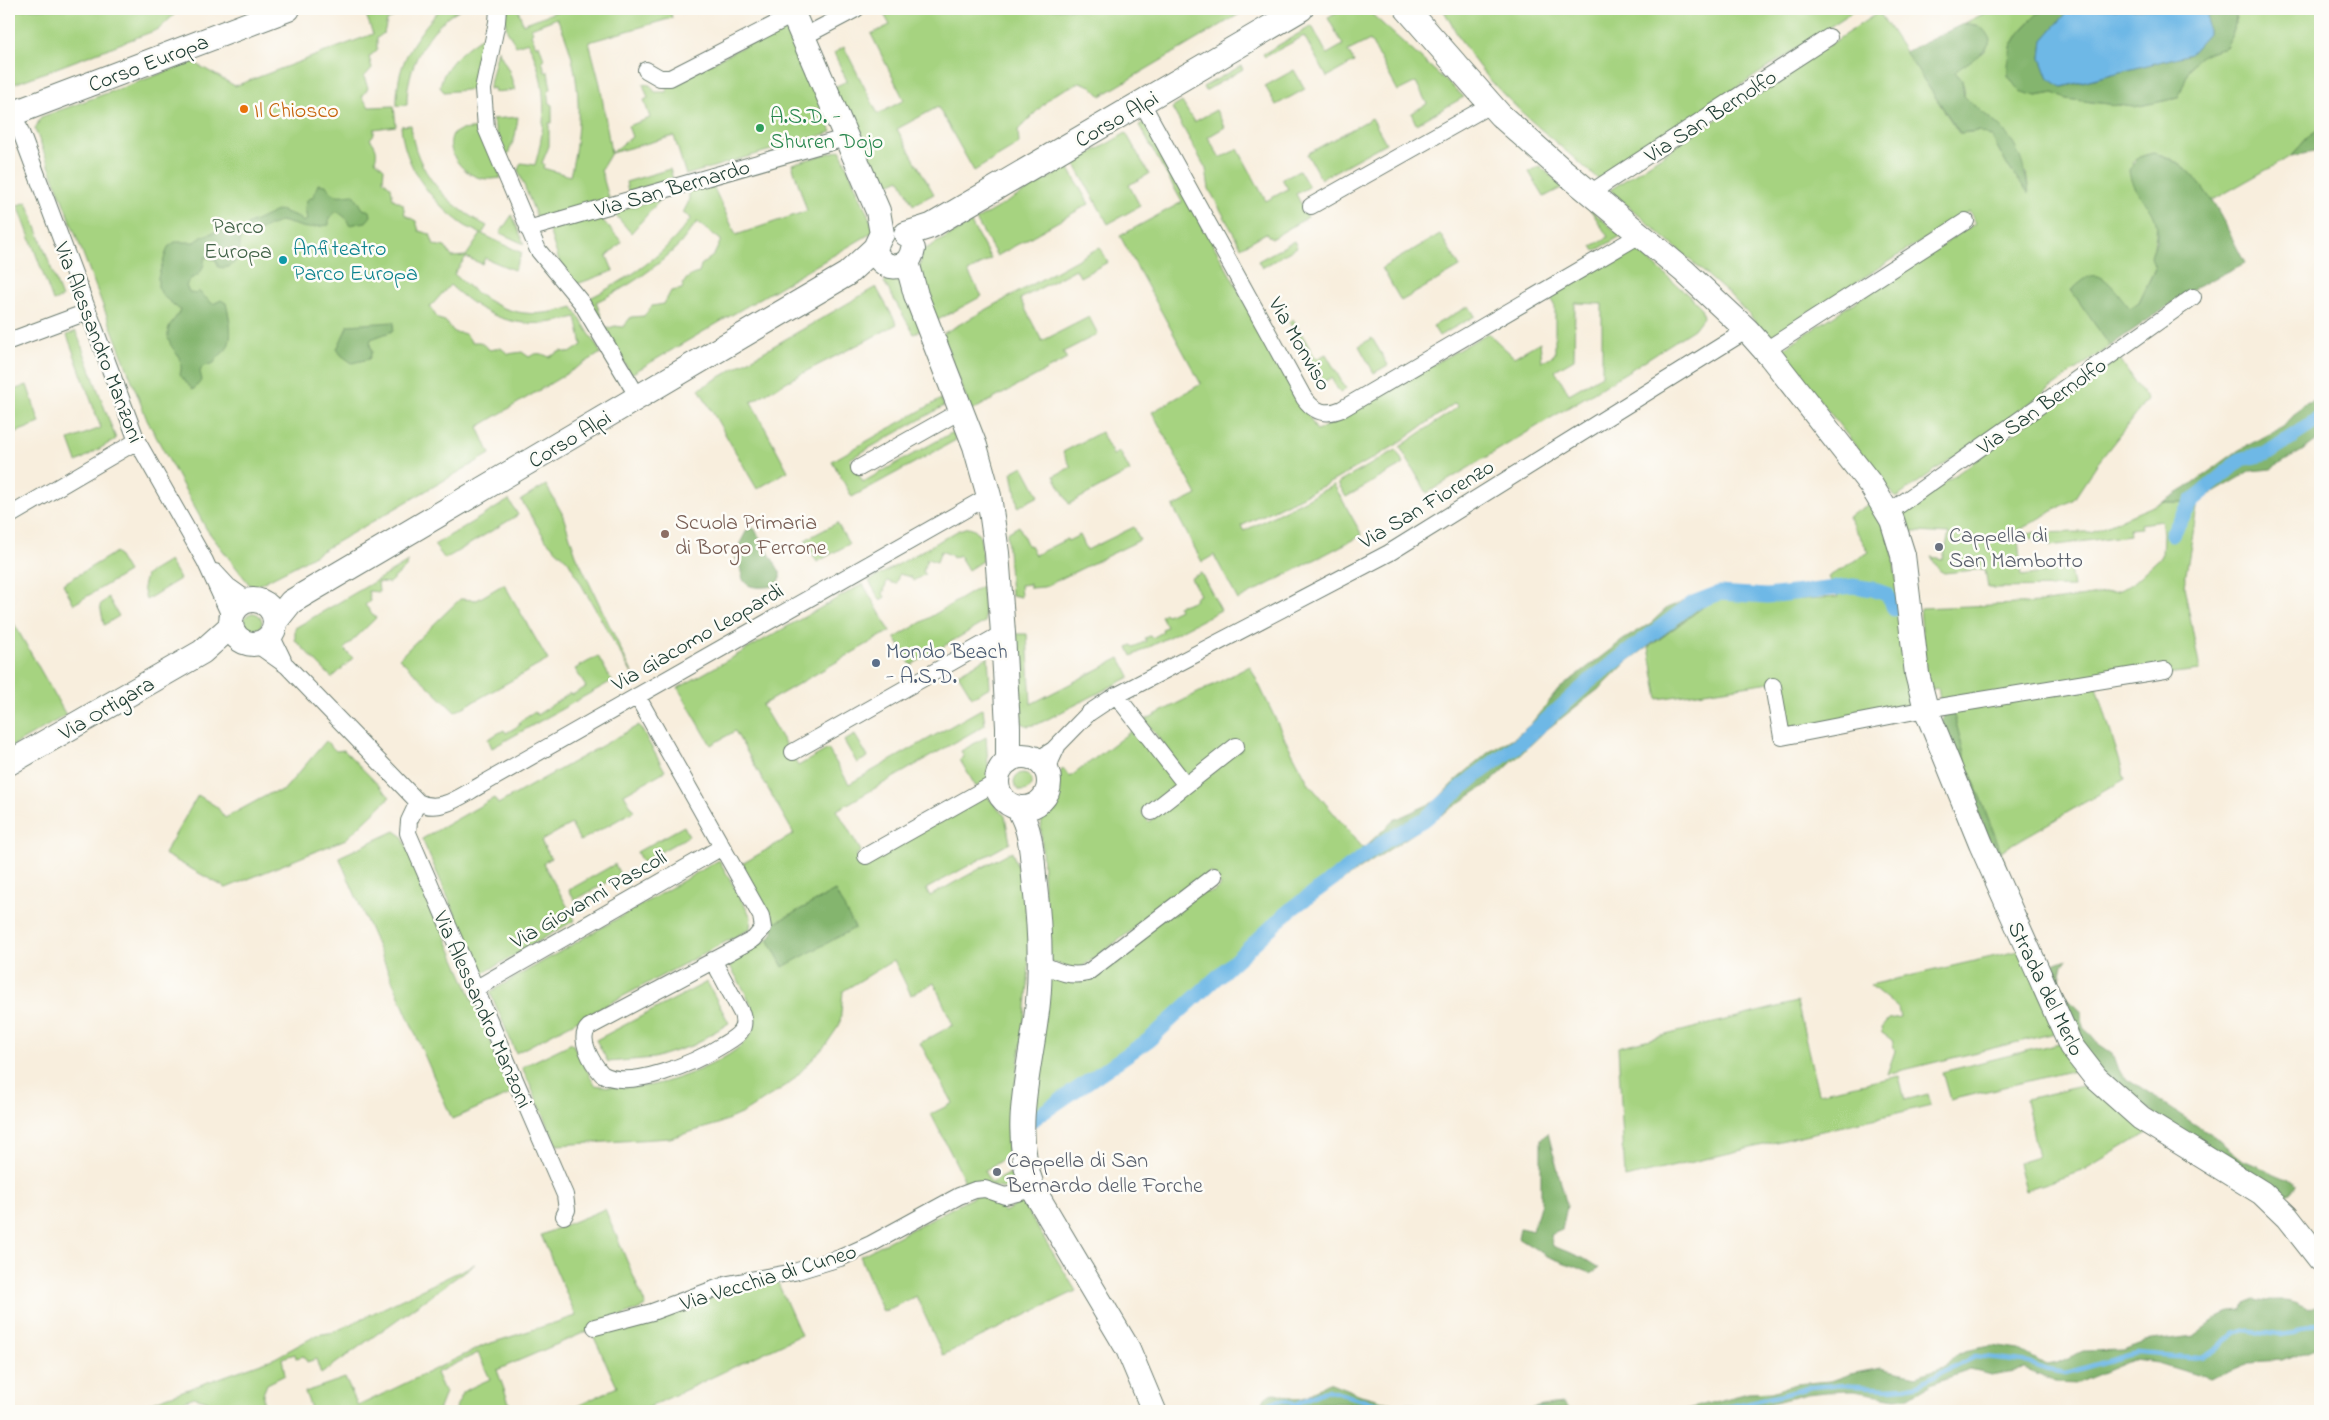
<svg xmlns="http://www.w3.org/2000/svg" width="2329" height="1420" viewBox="0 0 2329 1420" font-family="'Indie Flower',sans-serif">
	<rect width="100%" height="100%" fill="#fdfcf7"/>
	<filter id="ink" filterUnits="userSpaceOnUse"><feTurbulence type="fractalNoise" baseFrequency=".02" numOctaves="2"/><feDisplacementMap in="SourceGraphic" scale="10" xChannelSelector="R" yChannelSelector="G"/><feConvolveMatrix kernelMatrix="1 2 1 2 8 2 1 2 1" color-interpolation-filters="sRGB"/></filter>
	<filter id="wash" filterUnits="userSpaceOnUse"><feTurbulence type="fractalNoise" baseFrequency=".0096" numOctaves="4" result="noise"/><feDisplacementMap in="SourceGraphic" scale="20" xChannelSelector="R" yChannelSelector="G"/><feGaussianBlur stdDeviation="1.12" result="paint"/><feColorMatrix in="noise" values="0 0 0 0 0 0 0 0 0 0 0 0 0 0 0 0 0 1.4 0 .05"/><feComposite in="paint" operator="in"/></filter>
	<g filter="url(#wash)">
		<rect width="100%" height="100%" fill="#f8eedd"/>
		<path fill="#a6d380" stroke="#62885a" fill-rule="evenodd" d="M29,9H180L159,29L9,86V12Z
			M364,9H399L396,15L387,21L384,33L377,38V50L369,57L372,68L364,77L368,88L362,97L369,107L394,106L396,126L374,129V134L370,139C376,146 378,151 375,160L384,168L383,180L391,187L393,199L403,204L405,215L416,221L419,231L430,234L434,245L445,247L452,257L466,256L481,234C475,230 467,228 461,223C430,200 404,166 401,126L411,125C414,171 448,206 487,226L482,234L522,253L514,270L485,258L482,264L466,257L454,274C492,309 521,323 573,307L601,353L478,427L490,454L297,565L254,587L249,584L207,530L147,420L35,129L41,117L193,62L235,86L373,34ZM450,285C489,321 524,332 576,317L582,345L570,353L561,351L549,357C541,353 537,352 529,357L522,352L508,354L501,348L490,350L480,342H471C467,334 464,332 455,333L445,321L438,319L430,307Z
			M440,9H460C427,28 406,67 407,105L397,106C396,63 413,40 440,9Z
			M503,9H518L523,24L563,9H670L672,18L589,42L600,84L611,153L632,137L628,126L650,118L644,100L648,98L643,84L650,85L655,92H667V86L787,24L832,132L686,175L674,136L611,153L601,170L609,198L537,218L518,170L521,163L535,165C547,124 548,82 528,42L516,46L507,30ZM557,18C582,67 583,124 570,176L543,168L544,164L542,163L549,146V123H552V105L550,104L548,90L551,89L548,72H545L542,60L544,59L539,44L536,46L531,34L533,32L531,28Z
			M881,9H1248L1101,96L1091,86L1080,82L1053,95L1018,130L1019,144L974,171L938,107L897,129L934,194L913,205L900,179L878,189L834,87L847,81L834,53L844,47L878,114L904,100L871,34L890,25Z
			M1344,9H1366L1464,97L1416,124L1411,113L1427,104L1416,82L1398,91L1370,40L1348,51L1354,62L1327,77L1304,36L1265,57L1263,54L1312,26L1327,54L1343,45L1328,18Z
			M1443,9H1857L1598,179C1558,143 1514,110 1480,68C1465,49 1454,29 1443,9Z
			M1993,9H2047C2031,17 2019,31 2011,47L2036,96L2054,93L2067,99L2134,107L2178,98C2191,65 2189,55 2226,47L2234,30L2237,9H2320V128L2310,135L2291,156L2211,201C2197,176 2161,136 2132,163C2135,173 2136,184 2140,194C2144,203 2154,208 2156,219C2159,238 2148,254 2155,268L2139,302L2130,309L2104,279L2071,290L2110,346L1896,498L1781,350L1976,223L1969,211L1770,337L1730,295L1610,190L1879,12L1959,133L1979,131L1992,137L2007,165L2029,193L2026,172L1964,96C1966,88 1961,77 1955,72L1965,62L1985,51L1983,29L1977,25L1963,24Z
			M489,33L476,89L444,92L440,87C443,64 471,43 489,33Z
			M498,50L509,71L515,90L495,92L494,88L489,89Z
			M1241,66L1243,69L1205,91L1203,87Z
			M1294,70L1305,89L1276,105L1265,86Z
			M1182,102L1194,122L1216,110L1225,127L1208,137L1220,158L1238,149L1266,201L1288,189L1282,179L1299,170L1309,187L1296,194L1308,217L1271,239L1266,233L1241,247L1209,189L1206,169L1172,108Z
			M518,117L515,137L506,159L492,119Z
			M1372,118L1386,143L1321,179L1307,154Z
			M1145,122L1317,431L1488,333L1514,357L1540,342L1542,362L1555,354V307L1550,297L1634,247L1696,302L1701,307L1703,317L1694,329L1630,370L1427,493L1400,447L1458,407L1455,403L1396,445L1333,481L1241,526L1244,531L1334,485L1362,535L1238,600L1214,555L1202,562L1173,507L1197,495L1152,412L1201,384L1120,236L1182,202L1139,125ZM1575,303L1602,304V375L1569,394L1555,370L1574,359Z
			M481,128L501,178C493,179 485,180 477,177C462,172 444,151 453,134L460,130Z
			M1126,133L1149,174L1129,185L1140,206L1108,224L1074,163Z
			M840,150L875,231L631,374L588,299C628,279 665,256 691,218L683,213L689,201V191L712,184L736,235L807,211L792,164ZM697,222L721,240L714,255L701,265L699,273C689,275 684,279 682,289L671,291L664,304L652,306L644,316L631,317L623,327L615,326L606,329L596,302C628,287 655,269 680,244C686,237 691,229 697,222Z
			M1540,166L1563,187L1544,197L1529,172Z
			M1068,167L1089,204L997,256L976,220Z
			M670,169L673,179L628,191L626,182Z
			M661,199L631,233L613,212Z
			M27,202L62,298L53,301L18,205Z
			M1590,209L1621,236L1595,251L1592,246L1608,237Z
			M512,215L524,244L500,233Z
			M599,216L622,242L607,256L613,271L577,284L561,267L549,230Z
			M971,223L991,259L968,272L982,296L936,321L918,278L922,251Z
			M1440,234L1460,267L1401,301L1382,268Z
			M1294,241L1297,247L1262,268L1258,261Z
			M1100,247L1108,262L1080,277L1076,269L1020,299L1042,341L1089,317L1098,334L1063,352L1067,359L971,411L942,334Z
			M894,277L901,279L922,330L914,334L884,282Z
			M876,287L897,324C848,351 799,373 751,402L788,471L757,489L699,389Z
			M1469,306L1475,316L1439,336L1433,326Z
			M1293,319L1316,359L1326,354L1346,389L1340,393L1331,378L1323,382L1289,322Z
			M76,331L116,439L77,462L69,440L101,428L67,335Z
			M1372,338L1388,365L1374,373L1359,346Z
			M2119,359L2147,400L2097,464L2074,499L2014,533L2091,532L2163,502H2198L2184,586L2200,670L1940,700L1938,688L1927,690L1920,608L2041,603L2117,591L2129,586L2162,556L2163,533L2161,521L2140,524L2141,528L2129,529L2130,535L2050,546L2049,540L2036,542L2035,538L2018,540L2022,576L2070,569L2073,587L1988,588L1985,569L1944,573L1939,570L1931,557L1943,559L1949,534L1902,531L1896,517Z
			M27,385L40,423L9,435V392Z
			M941,399L944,406L850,459L863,482L953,432L956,440L852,497L832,461Z
			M1101,432L1113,455L1120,452L1130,471L1069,504L1054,476L1071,467L1063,452Z
			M1396,450L1404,464L1346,497L1338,483Z
			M1023,466L1039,496L1018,507L1012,472Z
			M546,485L562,513L576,555L636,681L568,561L546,540L521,500Z
			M509,500L518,515L445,559L434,545Z
			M1874,501L1890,533L1912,700L1911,704L1786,732L1777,681L1658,699L1649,647L1714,599L1772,601L1838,597L1828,577L1869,552L1848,517Z
			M837,523L849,544L817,562L805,540Z
			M1019,526L1028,546L1030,545L1035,555L1067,539L1068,541L1080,535L1087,550L1134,527L1140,540L1044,587L1030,588V584L1020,585L1021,597L1011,595L1007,533Z
			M968,527C984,529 981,548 982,561L968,570L959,555L953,558L951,555L941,551L937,562L927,559L923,571L925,574L913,581L911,577L899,574L896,584L887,581L883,594L885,597L880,600L869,581L959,530Z
			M116,552L128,572L74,604L63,584Z
			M169,561L180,579L146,600L143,587L146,575Z
			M408,562L406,567L389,583L378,582L379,592L368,591L370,601L365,605L376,618L344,649L353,658L332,678L295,640V628Z
			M1201,573L1221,610L1132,656L1128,647L1132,645L1134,647L1146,641L1145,638L1150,636L1152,638L1163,632L1162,629L1167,627L1161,616L1165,613L1167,615L1179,609L1178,606L1196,600L1195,597L1200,595L1191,578Z
			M504,584L548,660L455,712L399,658L460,599L477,600Z
			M863,584L890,631L762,705L798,766L828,749L849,784L983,708L985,725L837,810L861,851L856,855L861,864L983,796H987L1005,816L1010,843L926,889L930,896L1012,851C1037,921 1030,993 1018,1065C1014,1095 1006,1126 1008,1156L984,1171L991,1183L1010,1173L1015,1187C998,1192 981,1180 963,1185L964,1179L931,1114L953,1103L920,1043L953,1025L934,983L911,995L894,960L843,991L840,1024L825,1046L790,1083L743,1113L718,1124L670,1138L557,1145L522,1067L572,1043L595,1085C613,1088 633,1088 652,1085C679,1080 752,1054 755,1023C757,1007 735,976 727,961L768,939L783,967L835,891L773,924L740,865L794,834L735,731L711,745L678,688Z
			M982,586L985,622L911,665L895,638Z
			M108,597L119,616L104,625L100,605Z
			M244 622a9 9 0 1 1 18 0a9 9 0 1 1-18 0Z
			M12,620L66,715L9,748V622Z
			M1015,634H1027L1031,704L1120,658L1130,677L1038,724L1028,726L1022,723L1020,717Z
			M598,656L612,681L492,748L488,739L504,730L506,733L520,725L519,722L535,712L537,715L570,693L572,695L586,687L575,669Z
			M988,657L990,687L972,697L958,674Z
			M1250,666L1285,739L1309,784L1364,849L1150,1044L1028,1128L1047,972L1069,981L1200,893L1213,892L1221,885L1211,872L1078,970L1047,961L1041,827L1042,820L1055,801L1061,771L1063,768L1070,777L1134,729L1177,784L1141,811L1149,822L1243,748L1187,776L1145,720Z
			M2097,687L2125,779L2001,851L1966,762L1953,711Z
			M639,725L665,771L624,794L634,811L580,841L571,824L541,841L551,858L543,863L575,920L482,974L422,839L494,798L498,804Z
			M855,735L868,757L857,763L844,741Z
			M986,737L989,779L976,787L960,760L964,757L961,751Z
			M326,741L336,751L344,750L390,797L346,839L226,888L164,854L198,795L217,807L225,818L271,793L283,791Z
			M1014 782a9 9 0 1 1 18 0a9 9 0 1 1-18 0Z
			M684,826L689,836L642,862L637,852Z
			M395,831L402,836L513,1093L452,1119L339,857Z
			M719,860L751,917L750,929L516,1053L490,992Z
			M615,864L620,875L575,900L569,890Z
			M2022,950L2059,1032L1887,1074L1895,1051L1892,1040L1882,1033L1881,1028L1889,1019L1900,1017L1898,1008L1870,985Z
			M707,982L729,1023L694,1045L654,1058L608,1062L596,1040Z
			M1797,1002L1818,1093L1899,1076L1905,1100L1928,1094L1931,1105L1625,1178L1618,1047Z
			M2063,1042L2082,1068L1950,1100L1942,1072Z
			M2096,1083L2151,1130L2082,1171L2025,1190L2018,1163L2038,1157L2026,1099Z
			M977,1195L997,1200L1004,1212L1022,1202L1076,1291L943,1355L916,1296L883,1312L860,1256Z
			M605,1209L646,1306L497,1370L512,1411H454L464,1391L490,1379L478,1353L436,1373L445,1393L438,1411H312L305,1392L345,1378L358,1406L485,1345L576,1316L541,1235Z
			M475,1264L321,1374L316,1359L307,1362L304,1356L296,1358L295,1354L282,1358L285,1375L267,1384L263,1394V1405L248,1411H212L208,1401L194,1397L184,1401L177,1411H127L275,1358L317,1335L334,1332Z
			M777,1281L801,1335L641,1411H567L617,1387L592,1333L724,1291Z"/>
		<path fill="#84b56e" stroke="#527951" d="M2047,9H2070L2043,40L2041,58L2049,79L2063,87L2190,54L2208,34L2207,9H2237L2234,30L2226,47C2188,56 2192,65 2178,98L2134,107L2066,99L2054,93L2036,96L2019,91L2008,76V65L2011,47L2019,33L2037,14Z
			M1963,24C1976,23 1985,27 1990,40C1988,53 1965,63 1955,72L1962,80L1964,96C1975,108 1989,116 2000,127C2019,146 2025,168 2029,194L2007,165L1992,137L1979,131L1960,133L1905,52Z
			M2320,128V151L2291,156L2310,135Z
			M2153,153C2202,163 2223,223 2245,263L2191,290L2110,346L2071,290C2077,286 2084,278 2091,276C2106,272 2121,299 2130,308L2139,302L2155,269L2151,257C2152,252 2155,247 2156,242C2163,204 2131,200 2129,170L2139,157Z
			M318,184L326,185C334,199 340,195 354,194L363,209L370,211L371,216L366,222L349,225L347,219L337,211L329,218V225L306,228L281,221L251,234L247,225L279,210L299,217L303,222L307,220L305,207L307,200L313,197Z
			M224,229L240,234C241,250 238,272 218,267L216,260L205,257C203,269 202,275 190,279L186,286L189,292L195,294L198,291L213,304L221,300L226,303C229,316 234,337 227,348C223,354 218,355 214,363L202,367L200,372L202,380L193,390L180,375C186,352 166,351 168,331C169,323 177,318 180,310L163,296L158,287V277L168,247L175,242H195L203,236Z
			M394,322L393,331L371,339L370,344L372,352L369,359L352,363L341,355L337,349L348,325Z
			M2320,399V438L2302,451L2271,469L2251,471L2198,502H2163L2186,488L2239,450L2283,427L2305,403Z
			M754,528L780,572V580L775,586C764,587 745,591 742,576C740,569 741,564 735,558L738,547L747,530Z
			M1689,599H1714L1628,661L1604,685L1545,731L1491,782L1292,914L1394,820L1436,801L1455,781L1489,752L1517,736L1530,725L1559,689L1623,640L1651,623L1667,608Z
			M1953,711L1966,762L2001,851L2031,946L1942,721L1944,715Z
			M835,891L855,928L783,967L768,939L773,932V924Z
			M2067,959L2063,965L2059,983L2071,1002L2082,1012L2083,1026L2097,1043L2112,1053L2118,1070L2125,1078L2217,1139L2243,1160L2290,1180L2297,1186L2291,1193L2277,1198L2204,1154L2086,1060L2040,969Z
			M1548,1133L1567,1206L1562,1230L1550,1235L1553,1246L1583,1258L1599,1268L1591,1273L1547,1256L1518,1238L1520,1228L1533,1231L1541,1202V1139Z
			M2256,1299C2278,1305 2285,1295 2307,1309L2320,1304V1346L2282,1361L2249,1363L2210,1379L2158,1363L2133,1360L2078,1383L2055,1382L2025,1369L1992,1375L1970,1370L1933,1383L1909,1397L1895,1398L1854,1391L1827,1392L1807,1394L1739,1411H1680L1748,1393L1771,1392L1795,1384L1830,1381L1850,1374L1881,1368L1915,1376L1944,1367L1958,1352L1991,1346L2020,1350L2046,1365L2057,1363L2083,1351L2123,1350L2144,1342L2193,1336L2220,1316L2229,1312L2240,1311L2246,1303Z
			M1329,1382L1361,1395L1395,1404H1415L1430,1411H1382L1362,1404L1323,1403L1284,1411H1255C1277,1375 1282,1406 1306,1397C1315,1393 1319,1385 1329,1382Z
			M1564,1403L1571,1411H1520L1552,1404Z"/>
		<path fill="#6eb8e6" stroke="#467a8d" d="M2070,9H2207L2208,34L2190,54L2062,87L2049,79L2041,58L2043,40Z"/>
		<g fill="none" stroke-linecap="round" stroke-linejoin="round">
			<path stroke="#6eb8e6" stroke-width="4.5" d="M1262,1411C1272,1398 1281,1398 1296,1404L1327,1390L1401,1411
				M1535,1411H1542
				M1709,1411L1782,1395L1811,1387L1840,1385L1888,1388L1905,1387L1918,1384L1975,1356L2024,1361L2047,1370L2066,1373L2136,1353L2202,1358L2217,1349L2234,1333L2245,1330L2280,1335L2294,1333L2320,1323"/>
			<path stroke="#6eb8e6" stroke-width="15" d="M2172,534L2193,500L2242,459L2266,454L2320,418
				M1032,1120L1150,1039L1290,910L1385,841L1425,819L1474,777L1523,741L1592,679L1693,603L1719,593L1767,596L1853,586L1872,589L1886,594L1891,600L1894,609"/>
		</g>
	</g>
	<g filter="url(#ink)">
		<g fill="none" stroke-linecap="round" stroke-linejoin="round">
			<defs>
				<path id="street" d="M498,9L497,22L483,89L486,128L538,250L581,302L638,397
					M803,37L856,9
					M646,70L660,78H670L793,15
					M1142,103L1304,398C1314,412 1326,416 1342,409L1640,235
					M14,114L137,441L205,561L231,618
					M1590,193L1829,37
					M1311,206L1490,105
					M528,229L845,138
					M9,341L87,312
					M1766,350L1966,221
					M859,468L962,410
					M1888,513L2193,297
					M9,516L137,441
					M215,572L228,586L249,601
					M271,635L283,660
					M256,644L287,666L418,802C440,814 462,795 481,785L989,496
					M1773,686L1782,737L1926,709L2165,670
					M1116,695L1186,785
					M637,696L761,916L763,928L754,939L589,1027C577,1038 592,1063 602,1074C630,1091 696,1062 721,1046C727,1042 736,1038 740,1032C744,1027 744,1020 742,1014L713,960
					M793,752L1003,633
					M1037,760L1053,750L1089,713L1110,699L1389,553L1747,330
					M1048,773L1051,760L1057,747
					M418,802L409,821L408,833L565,1195L567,1210L564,1216
					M1152,812L1236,746
					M866,856L997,782
					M1039,963C1055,970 1069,978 1087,973L1214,876
					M475,989L722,847
					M595,1327L652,1312L728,1284L794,1272L840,1258L871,1244L959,1196L975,1190L985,1189L1005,1196L1033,1189"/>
				<path id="secondary" d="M791,9L878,211L882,234
					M1407,9L1500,115L1560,168L1684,271L1747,330L1771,357L1871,485L1892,520L1903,555L1917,674L1926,709L1981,844L2071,1046L2096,1078L2141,1118L2262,1193L2287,1217L2320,1259
					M9,115L288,9
					M906,234L931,226L1301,9
					M881,235L875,248C879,272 909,273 913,249
					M907,262L916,295L975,446L989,496L997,553L1003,633L1008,727V761
					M231 622a22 22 0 1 1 44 0a22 22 0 1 1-44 0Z
					M275,622L291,602L847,274L875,248
					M997 782a26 26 0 1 1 52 0a26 26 0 1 1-52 0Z
					M9,763L202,652L231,626
					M1018,808C1031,829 1032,853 1034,877C1039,918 1042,961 1038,1002C1032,1065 1009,1128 1033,1189L1128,1349L1154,1411"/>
			</defs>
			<use href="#street" stroke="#6b7b6f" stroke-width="18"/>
			<use href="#secondary" stroke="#6b7b6f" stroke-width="26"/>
			<use href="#street" stroke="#fff" stroke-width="16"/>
			<use href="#secondary" stroke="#fff" stroke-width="24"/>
		</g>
	</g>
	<circle fill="#e8710a" stroke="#fdfcf7" stroke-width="2" cx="244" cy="109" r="5"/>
	<circle fill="#2e9e5b" stroke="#fdfcf7" stroke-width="2" cx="760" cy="128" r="5"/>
	<circle fill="#0f9aa8" stroke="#fdfcf7" stroke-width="2" cx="283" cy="260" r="5"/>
	<circle fill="#8d6e63" stroke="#fdfcf7" stroke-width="2" cx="665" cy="534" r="5"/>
	<g fill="#6b7280" stroke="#fdfcf7" stroke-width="2">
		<circle cx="1939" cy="547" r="5"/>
		<circle cx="997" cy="1172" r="5"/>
	</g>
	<circle fill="#5c6f8a" stroke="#fdfcf7" stroke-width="2" cx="876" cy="663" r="5"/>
	<g text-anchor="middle" stroke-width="5" stroke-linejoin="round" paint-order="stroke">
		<g font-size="22" fill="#1f3d34" stroke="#fdfcf7">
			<text transform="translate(148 62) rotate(-21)" y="8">Corso Europa</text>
			<text transform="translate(1710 115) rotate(-33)" y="8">Via San Bernolfo</text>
			<text transform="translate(1116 118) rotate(-30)" y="8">Corso Alpi</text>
			<text transform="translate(672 187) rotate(-16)" y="8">Via San Bernardo</text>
			<text transform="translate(100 342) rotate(69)" y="8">Via Alessandro Manzoni</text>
			<text transform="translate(1301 343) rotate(60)" y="8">Via Monviso</text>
			<text transform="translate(2041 405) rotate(-35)" y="8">Via San Bernolfo</text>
			<text transform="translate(569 438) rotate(-31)" y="8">Corso Alpi</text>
			<text transform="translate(1426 503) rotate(-31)" y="8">Via San Fiorenzo</text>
			<text transform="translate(697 636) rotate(-30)" y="8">Via Giacomo Leopardi</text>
			<text transform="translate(106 707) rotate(-30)" y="8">Via Ortigara</text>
			<text transform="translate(588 898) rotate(-30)" y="8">Via Giovanni Pascoli</text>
			<text transform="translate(2047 988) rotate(64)" y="8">Strada del Merlo</text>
			<text transform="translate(484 1009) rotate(66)" y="8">Via Alessandro Manzoni</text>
			<text transform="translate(768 1276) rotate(-17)" y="8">Via Vecchia di Cuneo</text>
		</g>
		<g font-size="22" fill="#c56008" stroke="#fdfcf7" text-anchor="start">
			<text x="254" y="117">Il Chiosco</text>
		</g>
		<g font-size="22" fill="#27864d" stroke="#fdfcf7" text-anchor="start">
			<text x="770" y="123">A.S.D. -<tspan x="770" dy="25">Shuren Dojo</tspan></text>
		</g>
		<g font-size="22" fill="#416247" stroke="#fdfcf7">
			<text x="238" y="233">Parco<tspan x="238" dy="25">Europa</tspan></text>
		</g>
		<g font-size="22" fill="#0d838f" stroke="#fdfcf7" text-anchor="start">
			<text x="293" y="255">Anfiteatro<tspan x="293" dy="25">Parco Europa</tspan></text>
		</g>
		<g font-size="22" fill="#785e54" stroke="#fdfcf7" text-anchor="start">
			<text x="675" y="529">Scuola Primaria<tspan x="675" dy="25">di Borgo Ferrone</tspan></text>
		</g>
		<g font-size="22" fill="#5b616d" stroke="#fdfcf7" text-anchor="start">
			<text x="1949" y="542">Cappella di<tspan x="1949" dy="25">San Mambotto</tspan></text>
			<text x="1007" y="1167">Cappella di San<tspan x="1007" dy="25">Bernardo delle Forche</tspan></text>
		</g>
		<g font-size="22" fill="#4e5e75" stroke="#fdfcf7" text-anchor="start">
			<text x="886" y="658">Mondo Beach<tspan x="886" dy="25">- A.S.D.</tspan></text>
		</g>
	</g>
	<rect width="2329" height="1420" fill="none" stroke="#fdfcf7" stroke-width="30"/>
</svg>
